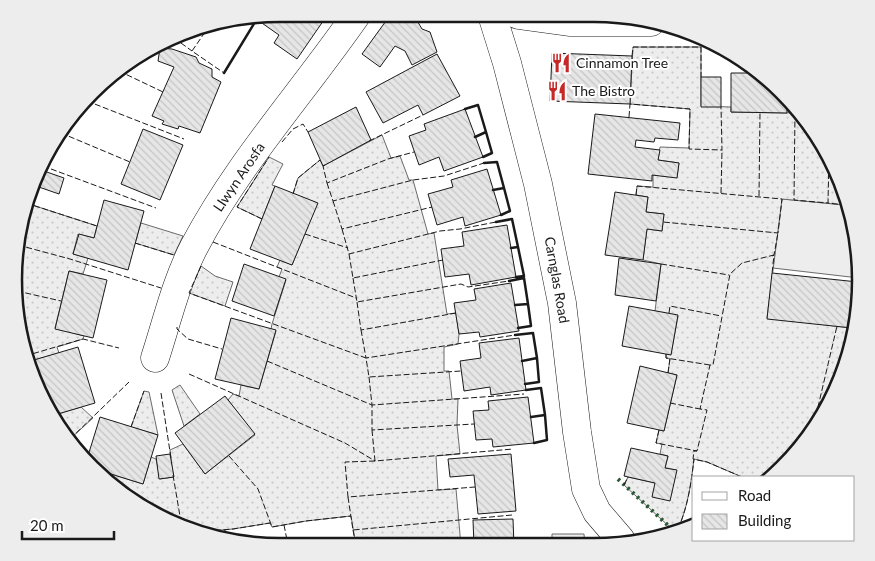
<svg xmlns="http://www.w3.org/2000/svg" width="875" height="561" viewBox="0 0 875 561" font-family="Lato,sans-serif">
	<defs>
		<pattern id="garden-dots" width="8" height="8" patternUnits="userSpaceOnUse" patternTransform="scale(1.25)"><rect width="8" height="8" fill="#ededed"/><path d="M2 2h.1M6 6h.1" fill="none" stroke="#cbcbcb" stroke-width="1.8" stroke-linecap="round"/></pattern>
		<pattern id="building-back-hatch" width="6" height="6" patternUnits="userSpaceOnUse" patternTransform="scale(1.25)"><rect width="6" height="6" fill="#e6e6e6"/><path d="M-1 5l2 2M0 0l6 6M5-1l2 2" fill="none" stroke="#c5c5c5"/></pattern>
	</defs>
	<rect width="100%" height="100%" fill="#fff"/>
	<path fill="#ededed" stroke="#6a6a6a" d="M782,199L845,205L861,263L859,278L773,268Z
		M552,534H584L585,547L552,546Z"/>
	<path fill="url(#garden-dots)" stroke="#6a6a6a" d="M633,47H701V106L731,107V112L787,113L795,112L834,162L845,205L782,199L767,318L852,328L847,366L795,456L768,477H742L707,462L694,459C691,484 688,506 678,529L673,530L624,485L628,477L655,483L676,470L665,468L668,456L660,454L662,444L656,443L659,430L664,431L677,375L668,373L670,359L666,358V354H671L678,316L655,311L661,264L643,260L647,229L662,231L664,214L646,212L648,197L636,195L637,186L653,187V175L677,177L679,163L658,160L660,147L689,148L690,109L630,104Z
		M382,135L391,158L400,156L409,180H413L428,234L434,233L447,314L456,313L459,334L458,344L444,347V371H449L452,399H458L457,425L460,454L436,456L438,490L456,489L461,546H356L351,516L306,521L272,527L270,523L233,529L198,532L178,527L105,481L95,469L143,484L151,457L156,459L160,479L173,477L170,450L183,444L205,474L255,435L228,400L233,394L239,396L241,385L259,389L276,331L271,329L272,324L286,280L279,277L282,269L277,267L280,260L292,265L317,203L293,194L298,178L320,160L323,166Z
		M269,157L283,164L272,185L275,186L262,219L237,207Z
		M26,203L97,226L94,238L78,234L73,254L88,258L83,274L69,271L55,328L84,336L83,339L57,347L59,353L34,360L50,414L23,349L14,263Z
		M141,223L183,236L174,255L135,243Z
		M201,266L215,276L233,282L225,306L189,293Z
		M180,385L200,414L184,426L172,390Z
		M144,391L149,392L158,435L131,427Z
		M81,407L93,418L70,439L51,416Z"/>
	<path fill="url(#building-back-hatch)" stroke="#1a1a1a" d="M280,14H328L297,59L274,43L279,35L259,21L261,17Z
		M391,14L420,15L416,19L422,29L430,32L437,52L412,65L405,51L395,46L380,67L362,54Z
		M160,48L172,49L196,57L199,63L212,69V77L221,82L200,133L179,126L178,129L162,124L164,121L152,116L174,67L158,61Z
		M552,53L632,56L630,104L550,101Z
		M437,54L460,96L423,115L418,105L383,123L366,92Z
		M731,73H760L770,80L787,102V113L731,112Z
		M701,77H721V107H701Z
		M356,107L371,140L323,166L308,132Z
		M465,109L483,157L444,171L439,157L419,165L409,136L426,130L424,124Z
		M595,114L680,123L678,140L655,138L654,142L636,140L635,147L660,150L658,160L679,163L677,178L652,175V181L588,174Z
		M143,129L183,145L160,200L121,184Z
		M487,169L501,215L465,226L463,217L437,225L428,194L453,187L451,180Z
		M41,170L64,178L59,194L33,185Z
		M275,186L318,203L292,265L250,249Z
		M615,192L648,197L646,212L664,214L662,231L647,229L643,260L605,255Z
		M104,200L144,211L128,270L73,254L79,234L94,238Z
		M507,225L516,277L471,285L469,274L445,277L441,249L464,246L462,232Z
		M619,258L661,264L656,301L615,295Z
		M244,264L286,279L274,316L232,301Z
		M69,271L107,280L93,338L55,329Z
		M772,273L858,282L852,328L767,319Z
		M511,283L519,331L480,337L479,332L459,334L454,303L476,300L474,289Z
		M629,306L678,315L671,355L622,346Z
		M231,318L276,330L259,389L215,379Z
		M519,338L526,390L491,395L490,387L464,391L460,361L481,358L479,343Z
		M78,347L95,403L51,416L34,360Z
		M640,366L677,375L664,431L627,423Z
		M225,396L255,434L205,474L175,433Z
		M528,397L534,443L493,447L492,439L476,440L473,411L489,410L488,401Z
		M100,417L158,435L143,484L95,469L87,459Z
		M631,448L668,456L665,468L677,470L670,501L652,497L655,483L624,476Z
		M170,454L174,477L159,479L156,456Z
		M511,454L516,511L478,514L474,475L450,477L448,459Z
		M513,519L514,546H474L473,520Z"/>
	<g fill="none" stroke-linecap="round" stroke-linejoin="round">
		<defs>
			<path id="minor" d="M155,358C167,321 176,282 194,247C238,163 303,92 357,14"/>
			<path id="tertiary" d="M492,15L507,63L538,184L562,303L577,432L586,489L597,512L621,540L618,545
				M518,15L569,22H651"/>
		</defs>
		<use href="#minor" stroke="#1a1a1a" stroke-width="29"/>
		<use href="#tertiary" stroke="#1a1a1a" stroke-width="29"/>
		<use href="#minor" stroke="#fff" stroke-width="28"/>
		<use href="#tertiary" stroke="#fff" stroke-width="28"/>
		<path stroke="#2b5a34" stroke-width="4" stroke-dasharray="2.5 4" stroke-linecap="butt" d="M618,479L673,530"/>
		<path stroke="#1a1a1a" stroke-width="1" stroke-dasharray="6 2.5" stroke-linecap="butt" d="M210,25L192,51L224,73
			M174,38L192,51
			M632,56L633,47H701V77
			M119,71L163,92
			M87,101L184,139
			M795,113L794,200L828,203
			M629,117L630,104L690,109L689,149L722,150L721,107
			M61,133L130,162
			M369,141L423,115
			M282,142L293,129L303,124L308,132
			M829,156L828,203L845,205
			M325,165L323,166L327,183L388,159L414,152
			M43,166L156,208
			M327,183L333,201L413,180L444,176L484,163
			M721,193L722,150
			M293,194L298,178L320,160
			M636,195L637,186L782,199L778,233L663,222
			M759,196L760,113
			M333,201L342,229L432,207
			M26,203L97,226
			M262,219L237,207L269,157
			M342,229L349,254L440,231L460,229L496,222
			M305,234L348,248
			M213,242L356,298
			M135,243L174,255
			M18,245L70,259L161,288
			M349,254L353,278L443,260
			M772,256L774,255L778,233
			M661,264L729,275
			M201,266L189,293L366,358L369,377L461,371
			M353,278L357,302L461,284L468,287L509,281
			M17,291L61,301
			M357,302L361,330L456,313
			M669,313L670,306L721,316
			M177,327V329L188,339L222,349
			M361,330L366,358L515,335
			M666,354V358L710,365
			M25,356L83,339L119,348
			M267,361L372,405V430L474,424
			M668,373L670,358
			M189,374L345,443L375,461
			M369,377L372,405L524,394
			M161,393L171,458
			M670,403L700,409L701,408
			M814,424L837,326
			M131,427L144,391
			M372,430L375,461L513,449
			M659,430L656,443L697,451
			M70,439L129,382
			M229,456L258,489L272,527L306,521L351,516
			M375,461L345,462L348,497L475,487
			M173,475L182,528
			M742,477L707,462L693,459L694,451H697L707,410L700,409L710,365H713L730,274L742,263L774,255L772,274
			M109,484L112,474
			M624,485L628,477
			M348,497L353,530L512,515
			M284,525L288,545
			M678,529C688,506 691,484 694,459
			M225,530V540
			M353,530L356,546
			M198,532L233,529L270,523"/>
		<path stroke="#1a1a1a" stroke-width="2.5" d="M224,73L258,17
			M465,109L478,105L486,132
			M475,137L486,132L492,153L483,157
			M484,163L497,162L504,188
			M493,190L504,188L510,211L501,215
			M496,222L512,219L518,247
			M511,248L518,247L524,276L516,277
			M509,281L524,278L528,304
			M515,305L528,304L531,326L518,328
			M515,335L533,333L537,358
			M522,361L537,358L539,382L525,384
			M526,390L541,388L545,415
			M531,417L545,415L547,440L534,443"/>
	</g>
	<defs>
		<symbol id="restaurant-bare" viewBox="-9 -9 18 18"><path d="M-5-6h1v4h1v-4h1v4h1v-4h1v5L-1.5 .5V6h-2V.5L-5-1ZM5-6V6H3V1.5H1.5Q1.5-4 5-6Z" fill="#c62828" stroke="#fff" stroke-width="2.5" paint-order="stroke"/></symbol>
	</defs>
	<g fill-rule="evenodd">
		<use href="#restaurant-bare" x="547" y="49" width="28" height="28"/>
		<use href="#restaurant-bare" x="543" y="77" width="28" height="28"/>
	</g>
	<g text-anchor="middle" stroke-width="4" stroke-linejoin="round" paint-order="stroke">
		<g font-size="14" fill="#1a1a1a" stroke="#fff" text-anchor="start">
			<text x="576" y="68">Cinnamon Tree</text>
			<text x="572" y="96">The Bistro</text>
		</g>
		<g font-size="14" fill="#1a1a1a" stroke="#fff">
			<text transform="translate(239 177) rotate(-56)" y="5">Llwyn Arosfa</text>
			<text transform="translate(557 280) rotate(80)" y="5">Carnglas Road</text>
		</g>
	</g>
	<path d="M0 0H875V561H0ZM280 22H594A258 258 0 0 1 852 280V280A258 258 0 0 1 594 538H280A258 258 0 0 1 22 280V280A258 258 0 0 1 280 22Z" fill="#ededed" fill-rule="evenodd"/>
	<path fill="none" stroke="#1a1a1a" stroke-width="2.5" d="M280 22H594A258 258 0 0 1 852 280V280A258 258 0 0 1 594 538H280A258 258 0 0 1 22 280V280A258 258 0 0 1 280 22Z"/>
	<rect x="692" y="476" width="162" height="65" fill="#ffffff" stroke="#a3a3a3"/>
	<rect x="702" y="492" width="25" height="8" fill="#ffffff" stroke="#a3a3a3"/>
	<text x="738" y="501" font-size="15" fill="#1a1a1a">Road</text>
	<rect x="702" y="514" width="25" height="15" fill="url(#building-back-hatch)" stroke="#a3a3a3"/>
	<text x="738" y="526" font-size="15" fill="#1a1a1a">Building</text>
	<path d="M22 531v8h92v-8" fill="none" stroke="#1a1a1a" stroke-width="2.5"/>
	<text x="30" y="531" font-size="15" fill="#1a1a1a" stroke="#ffffff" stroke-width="4" paint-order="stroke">20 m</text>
</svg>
